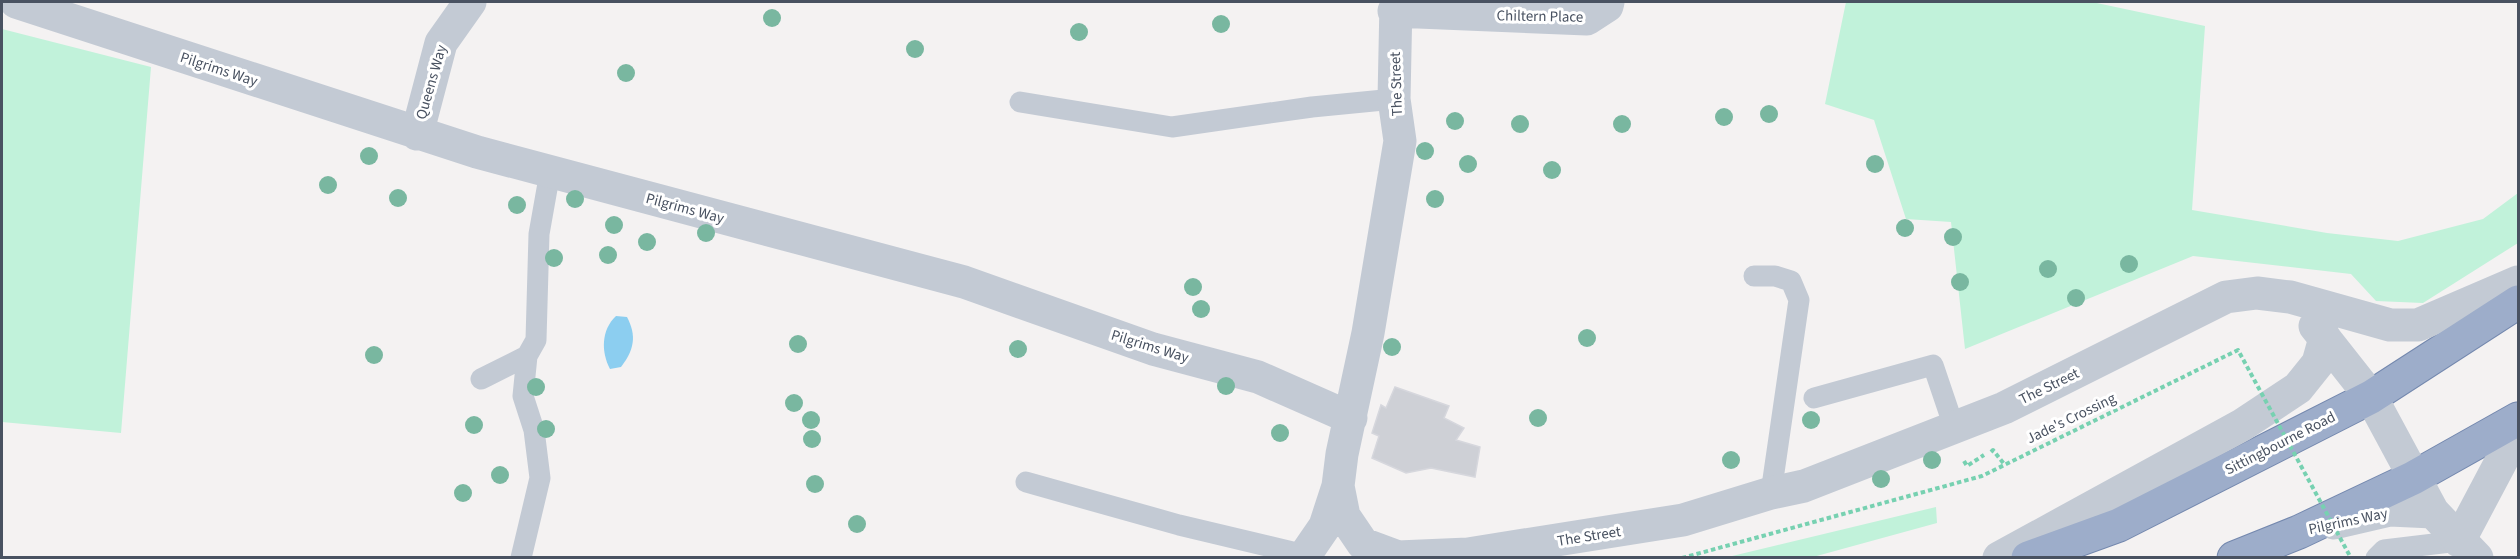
<svg xmlns="http://www.w3.org/2000/svg" width="2520" height="559" viewBox="0 0 2520 559" font-family="'Source Sans 3',sans-serif">
	<rect width="100%" height="100%" fill="#f4f2f2"/>
	<path fill="#c1f2da" d="M1846,2H2092L2205,26L2192,210L2327,233L2398,241L2483,219L2518,193V243L2423,303L2376,301L2351,274L2193,256L1965,349L1951,222L1906,219L1874,120L1825,104Z
		M2,29L151,67L121,433L2,422Z
		M1936,507L1937,523L1813,557H1728Z"/>
	<path fill="#8ccef0" d="M616,316L627,317C637,336 634,350 621,367L610,369C601,352 601,330 616,316Z"/>
	<path fill="#ced0d6" stroke="#d6d7dd" stroke-width="1.5" d="M1395,387L1449,406L1444,418L1464,428L1456,440L1480,447L1475,477L1431,468L1406,473L1372,458L1379,436L1372,433L1381,405L1386,408Z"/>
	<g fill="none" stroke-linecap="round" stroke-linejoin="round">
		<defs>
			<path id="trunk" d="M2028,558L2119,525L2371,397L2518,302
				M2234,558L2299,532L2413,478L2518,419"/>
		</defs>
		<use href="#trunk" stroke="#7488ae" stroke-width="35"/>
		<path stroke="#77d1b1" stroke-width="4" stroke-dasharray="4.5 3" stroke-linecap="butt" d="M1991,452L1993,450L2004,464
			M1964,461L1967,466L1984,455"/>
		<path stroke="#c3cad4" stroke-width="21" d="M1020,102L1172,127L1312,107L1394,99
			M1754,276H1775L1791,281L1799,300L1771,493
			M481,379L527,356L536,340L539,234L550,172
			M1814,398L1933,365L1954,427
			M1026,482L1179,525L1305,555
			M521,558L540,478L534,430L523,396L527,356
			M2376,558L2384,550L2459,541"/>
		<path stroke="#c3cad4" stroke-width="33" d="M16,2L477,152L964,282L1153,349L1258,377L1351,418
			M1396,2L1394,99L1400,141L1368,333L1342,454L1338,486L1344,516L1363,544L1398,557L1468,554L1683,520L1771,493L1804,486L2004,408L2226,297L2257,293L2290,297L2390,325H2418L2518,282
			M1394,11L1587,19L1607,6L1608,2
			M417,134L441,43L470,2
			M2315,326L2371,397L2433,512L2477,558
			M2334,523L2390,510L2433,512
			M2459,541L2504,456L2518,437
			M1303,558L1325,526L1338,486
			M1999,558L2242,425L2298,388L2318,363L2325,338"/>
		<use href="#trunk" stroke="#9dadca" stroke-width="33"/>
		<path stroke="#77d1b1" stroke-width="4" stroke-dasharray="4.5 3" stroke-linecap="butt" d="M1682,558L1982,476L2238,350L2351,558"/>
	</g>
	<g fill="#79b7a0">
		<circle cx="772" cy="18" r="9"/>
		<circle cx="1221" cy="24" r="9"/>
		<circle cx="1079" cy="32" r="9"/>
		<circle cx="915" cy="49" r="9"/>
		<circle cx="626" cy="73" r="9"/>
		<circle cx="1769" cy="114" r="9"/>
		<circle cx="1724" cy="117" r="9"/>
		<circle cx="1455" cy="121" r="9"/>
		<circle cx="1520" cy="124" r="9"/>
		<circle cx="1622" cy="124" r="9"/>
		<circle cx="1425" cy="151" r="9"/>
		<circle cx="369" cy="156" r="9"/>
		<circle cx="1468" cy="164" r="9"/>
		<circle cx="1875" cy="164" r="9"/>
		<circle cx="1552" cy="170" r="9"/>
		<circle cx="328" cy="185" r="9"/>
		<circle cx="398" cy="198" r="9"/>
		<circle cx="575" cy="199" r="9"/>
		<circle cx="1435" cy="199" r="9"/>
		<circle cx="517" cy="205" r="9"/>
		<circle cx="614" cy="225" r="9"/>
		<circle cx="1905" cy="228" r="9"/>
		<circle cx="706" cy="233" r="9"/>
		<circle cx="1953" cy="237" r="9"/>
		<circle cx="647" cy="242" r="9"/>
		<circle cx="608" cy="255" r="9"/>
		<circle cx="554" cy="258" r="9"/>
		<circle cx="2129" cy="264" r="9"/>
		<circle cx="2048" cy="269" r="9"/>
		<circle cx="1960" cy="282" r="9"/>
		<circle cx="1193" cy="287" r="9"/>
		<circle cx="2076" cy="298" r="9"/>
		<circle cx="1201" cy="309" r="9"/>
		<circle cx="1587" cy="338" r="9"/>
		<circle cx="798" cy="344" r="9"/>
		<circle cx="1392" cy="347" r="9"/>
		<circle cx="1018" cy="349" r="9"/>
		<circle cx="374" cy="355" r="9"/>
		<circle cx="1226" cy="386" r="9"/>
		<circle cx="536" cy="387" r="9"/>
		<circle cx="794" cy="403" r="9"/>
		<circle cx="1538" cy="418" r="9"/>
		<circle cx="811" cy="420" r="9"/>
		<circle cx="1811" cy="420" r="9"/>
		<circle cx="474" cy="425" r="9"/>
		<circle cx="546" cy="429" r="9"/>
		<circle cx="1280" cy="433" r="9"/>
		<circle cx="812" cy="439" r="9"/>
		<circle cx="1731" cy="460" r="9"/>
		<circle cx="1932" cy="460" r="9"/>
		<circle cx="500" cy="475" r="9"/>
		<circle cx="1881" cy="479" r="9"/>
		<circle cx="815" cy="484" r="9"/>
		<circle cx="463" cy="493" r="9"/>
		<circle cx="857" cy="524" r="9"/>
	</g>
	<g text-anchor="middle" stroke-width="6" stroke-linejoin="round" paint-order="stroke">
		<g font-size="15" fill="#495261" stroke="#fff">
			<text transform="translate(1540 16) rotate(1)" y="5">Chiltern Place</text>
			<text transform="translate(219 69) rotate(18)" y="5">Pilgrims Way</text>
			<text transform="translate(431 82) rotate(-74)" y="5">Queens Way</text>
			<text transform="translate(1396 84) rotate(-92)" y="5">The Street</text>
			<text transform="translate(685 208) rotate(15)" y="5">Pilgrims Way</text>
			<text transform="translate(1150 346) rotate(17)" y="5">Pilgrims Way</text>
			<text transform="translate(2049 386) rotate(-26)" y="5">The Street</text>
			<text transform="translate(2071 418) rotate(-26)" y="5">Jade's Crossing</text>
			<text transform="translate(2280 443) rotate(-27)" y="5">Sittingbourne Road</text>
			<text transform="translate(2348 521) rotate(-12)" y="5">Pilgrims Way</text>
			<text transform="translate(1589 536) rotate(-9)" y="5">The Street</text>
		</g>
	</g>
	<rect width="2520" height="559" fill="none" stroke="#495261" stroke-width="6"/>
</svg>
